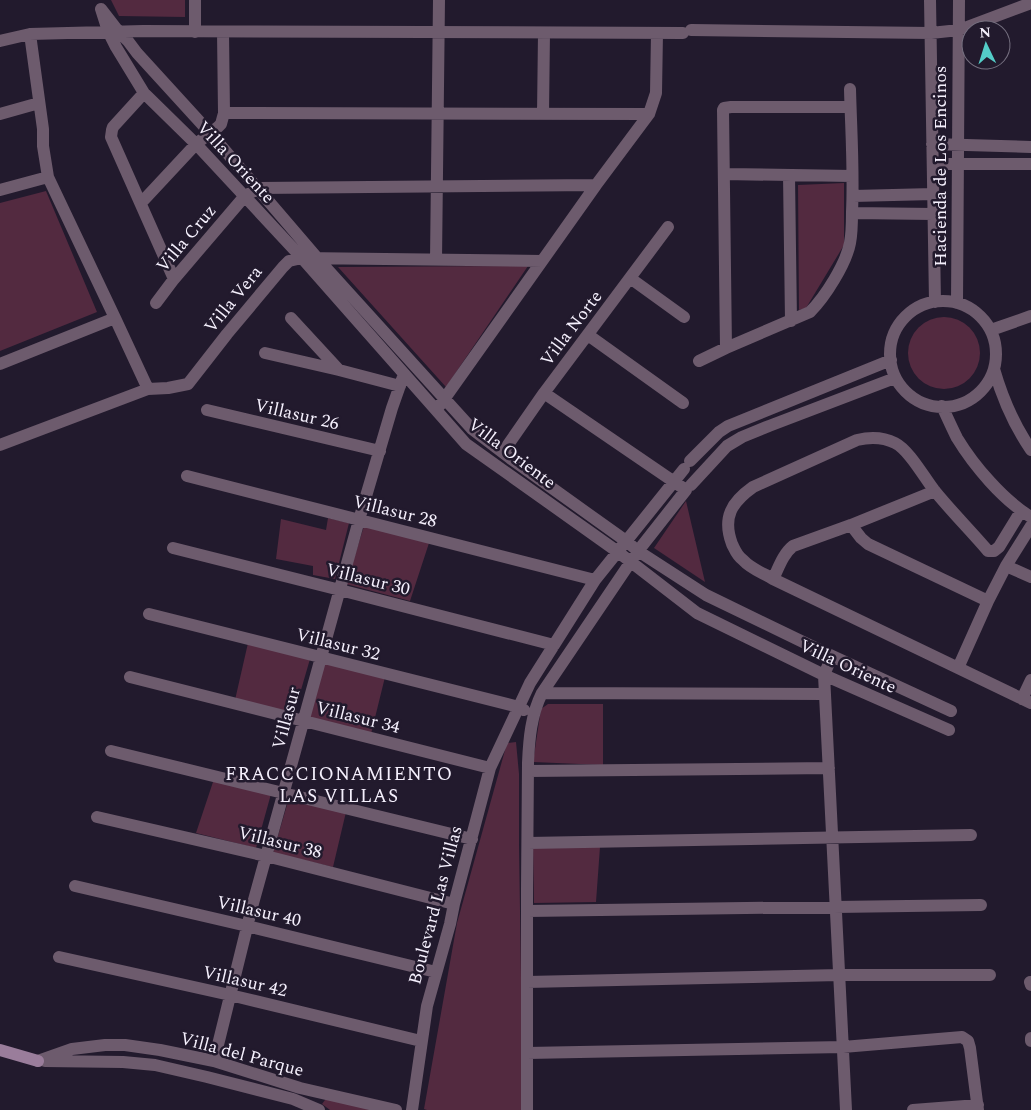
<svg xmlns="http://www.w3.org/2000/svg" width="1031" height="1110" viewBox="0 0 1031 1110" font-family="Spectral,serif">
	<rect width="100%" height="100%" fill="#221a2d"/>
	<path fill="#532a40" d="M111,0H185V17L119,16Z
		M844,183V245L806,308L799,310L798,185Z
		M46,191L97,312L0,351V203Z
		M528,266L446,387L338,267Z
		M908 353a36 36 0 1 1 72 0a36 36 0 1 1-72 0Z
		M686,501L705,582L654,548Z
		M328,518L349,523L335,579L313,575V566L276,559L281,519L326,530Z
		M364,526L429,543L410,601L346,584Z
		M248,643L310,659L294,714L235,700Z
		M325,661L385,677L371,734L308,717Z
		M548,704H603V765L533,762L541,709Z
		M516,742L519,774V844L523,1110H427L424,1109L457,923L507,743Z
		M214,779L271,794L256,848L196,833Z
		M289,798L346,812L333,867L273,853Z
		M533,846L600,847L596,902L534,903Z
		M328,1096L384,1110H330L322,1104Z"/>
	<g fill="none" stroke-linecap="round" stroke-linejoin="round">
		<path stroke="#6d5b6d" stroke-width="12" d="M195,0V32
			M930,0L935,302
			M691,30L931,33L959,30L1031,3
			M0,41L30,34
			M850,89C851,130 854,171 852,212C852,222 852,233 850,243C846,264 825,297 810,312L726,348L723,110L724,108L731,107H850
			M144,93L113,127L112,130L111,137L174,279
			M224,113L649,114
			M0,114L39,103
			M543,114L544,33
			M932,144L1031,147
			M933,164H1031
			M724,174L852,176
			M789,175L791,321
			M0,190L48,177
			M853,196L933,194
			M141,203L196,144L218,127L221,124L224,113L223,32
			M852,213L934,214
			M436,260L439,0
			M630,278L684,317
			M890 354a53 53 0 1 1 106 0a53 53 0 1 1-106 0Z
			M156,303L174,279L244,197L258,188L596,185
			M957,303L959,0
			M115,318L148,389
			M291,318L339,370
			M991,330L1031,316
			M588,335L683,403
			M265,353L339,370L400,386
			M699,361L726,348
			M0,364L115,318L48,177L43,146V129L30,34L143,31L683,33
			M994,369C1002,397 1014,425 1031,450
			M440,405L596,185L649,114L656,93L657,33
			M942,406C947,417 952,428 957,438C974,466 1003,500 1031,517
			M207,410L380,451
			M0,445L148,389L168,388L188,384L227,334L283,267L289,261L302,258L542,261
			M503,452L544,393L668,227
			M690,461L719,432L728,426L891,360
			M187,476L595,580
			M691,485L727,446L742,437L769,426L895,378
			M1021,511L999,547L994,551H988C970,530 951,511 934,490C924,477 909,450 895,443C883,437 870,437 857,440L753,487C732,502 722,517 732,544C735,550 737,556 743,560C751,569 763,573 773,579L1031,703
			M851,525L861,538L868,544L988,601
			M173,548L340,590L554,645
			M1006,566L1031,577
			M773,579C779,567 783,554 793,546L851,525L935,491
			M149,614L519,707L524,710
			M832,656L824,675L846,1110
			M958,668L988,601L1006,566L1031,526
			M130,677L490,768
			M542,693L825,694
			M1022,699L1031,680
			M949,730L824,675L697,613L618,552L466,444L302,258L196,144L144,93L116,47L108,31L101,9L118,31L128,41L137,53L210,133L318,259L472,429L510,458L626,541L638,551L706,595L832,656L951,711
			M111,751L472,839
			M528,771L829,768
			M97,817L266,856L454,904
			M528,843L971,835
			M75,886L247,926L436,972
			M527,911L981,905
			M59,957L230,995L421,1041
			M527,982L839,975H990
			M1030,982L1031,985
			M1031,1038V1041
			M527,1053L843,1047L962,1037L968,1041L970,1048L978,1110
			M38,1061L72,1049L105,1045H125L160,1050L214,1061L300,1088L396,1110
			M45,1061L123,1062L155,1065L207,1077L293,1099L319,1110
			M214,1061L252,907L359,520L392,408L404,374
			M412,1110L427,1006L450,924L454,904L490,768L530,683L595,580L684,469
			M527,1110V888L528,763C529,739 531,715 542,693L638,551L686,490L544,393
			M913,1110L978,1105"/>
		<path stroke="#9a7d9b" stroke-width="12" d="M0,1050L38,1061"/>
	</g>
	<g text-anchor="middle" stroke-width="5" stroke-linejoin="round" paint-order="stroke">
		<g font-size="18" fill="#f5f0fd" stroke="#221a2d">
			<text transform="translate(236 162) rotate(47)" y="6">Villa Oriente</text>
			<text transform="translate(940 166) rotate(-90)" y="6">Hacienda de Los Encinos</text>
			<text transform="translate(186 238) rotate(-50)" y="6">Villa Cruz</text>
			<text transform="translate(233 299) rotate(-51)" y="6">Villa Vera</text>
			<text transform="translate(571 328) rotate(-53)" y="6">Villa Norte</text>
			<text transform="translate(297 414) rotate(13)" y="6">Villasur 26</text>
			<text transform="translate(512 453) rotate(37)" y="6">Villa Oriente</text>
			<text transform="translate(395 511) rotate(14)" y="6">Villasur 28</text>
			<text transform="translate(368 579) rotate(14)" y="6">Villasur 30</text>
			<text transform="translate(338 644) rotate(14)" y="6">Villasur 32</text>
			<text transform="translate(848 666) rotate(25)" y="6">Villa Oriente</text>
			<text transform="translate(358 717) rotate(14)" y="6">Villasur 34</text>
			<text transform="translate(286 718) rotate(-75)" y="6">Villasur</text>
			<text transform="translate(280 842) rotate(14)" y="6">Villasur 38</text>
			<text transform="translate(435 905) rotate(-75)" y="6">Boulevard Las Villas</text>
			<text transform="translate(259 911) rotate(13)" y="6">Villasur 40</text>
			<text transform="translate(245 981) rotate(13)" y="6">Villasur 42</text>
			<text transform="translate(242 1054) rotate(15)" y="6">Villa del Parque</text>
		</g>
		<g font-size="19" letter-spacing="1" fill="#f5f0fd" stroke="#221a2d">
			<text x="339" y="780">FRACCCIONAMIENTO<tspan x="339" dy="22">LAS VILLAS</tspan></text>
		</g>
	</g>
	<g transform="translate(986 45) rotate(356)"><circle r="24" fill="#221a2d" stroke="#767080"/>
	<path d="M0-4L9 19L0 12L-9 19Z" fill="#54cdc8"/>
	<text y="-8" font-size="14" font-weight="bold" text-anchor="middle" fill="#f5f0fd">N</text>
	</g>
</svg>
